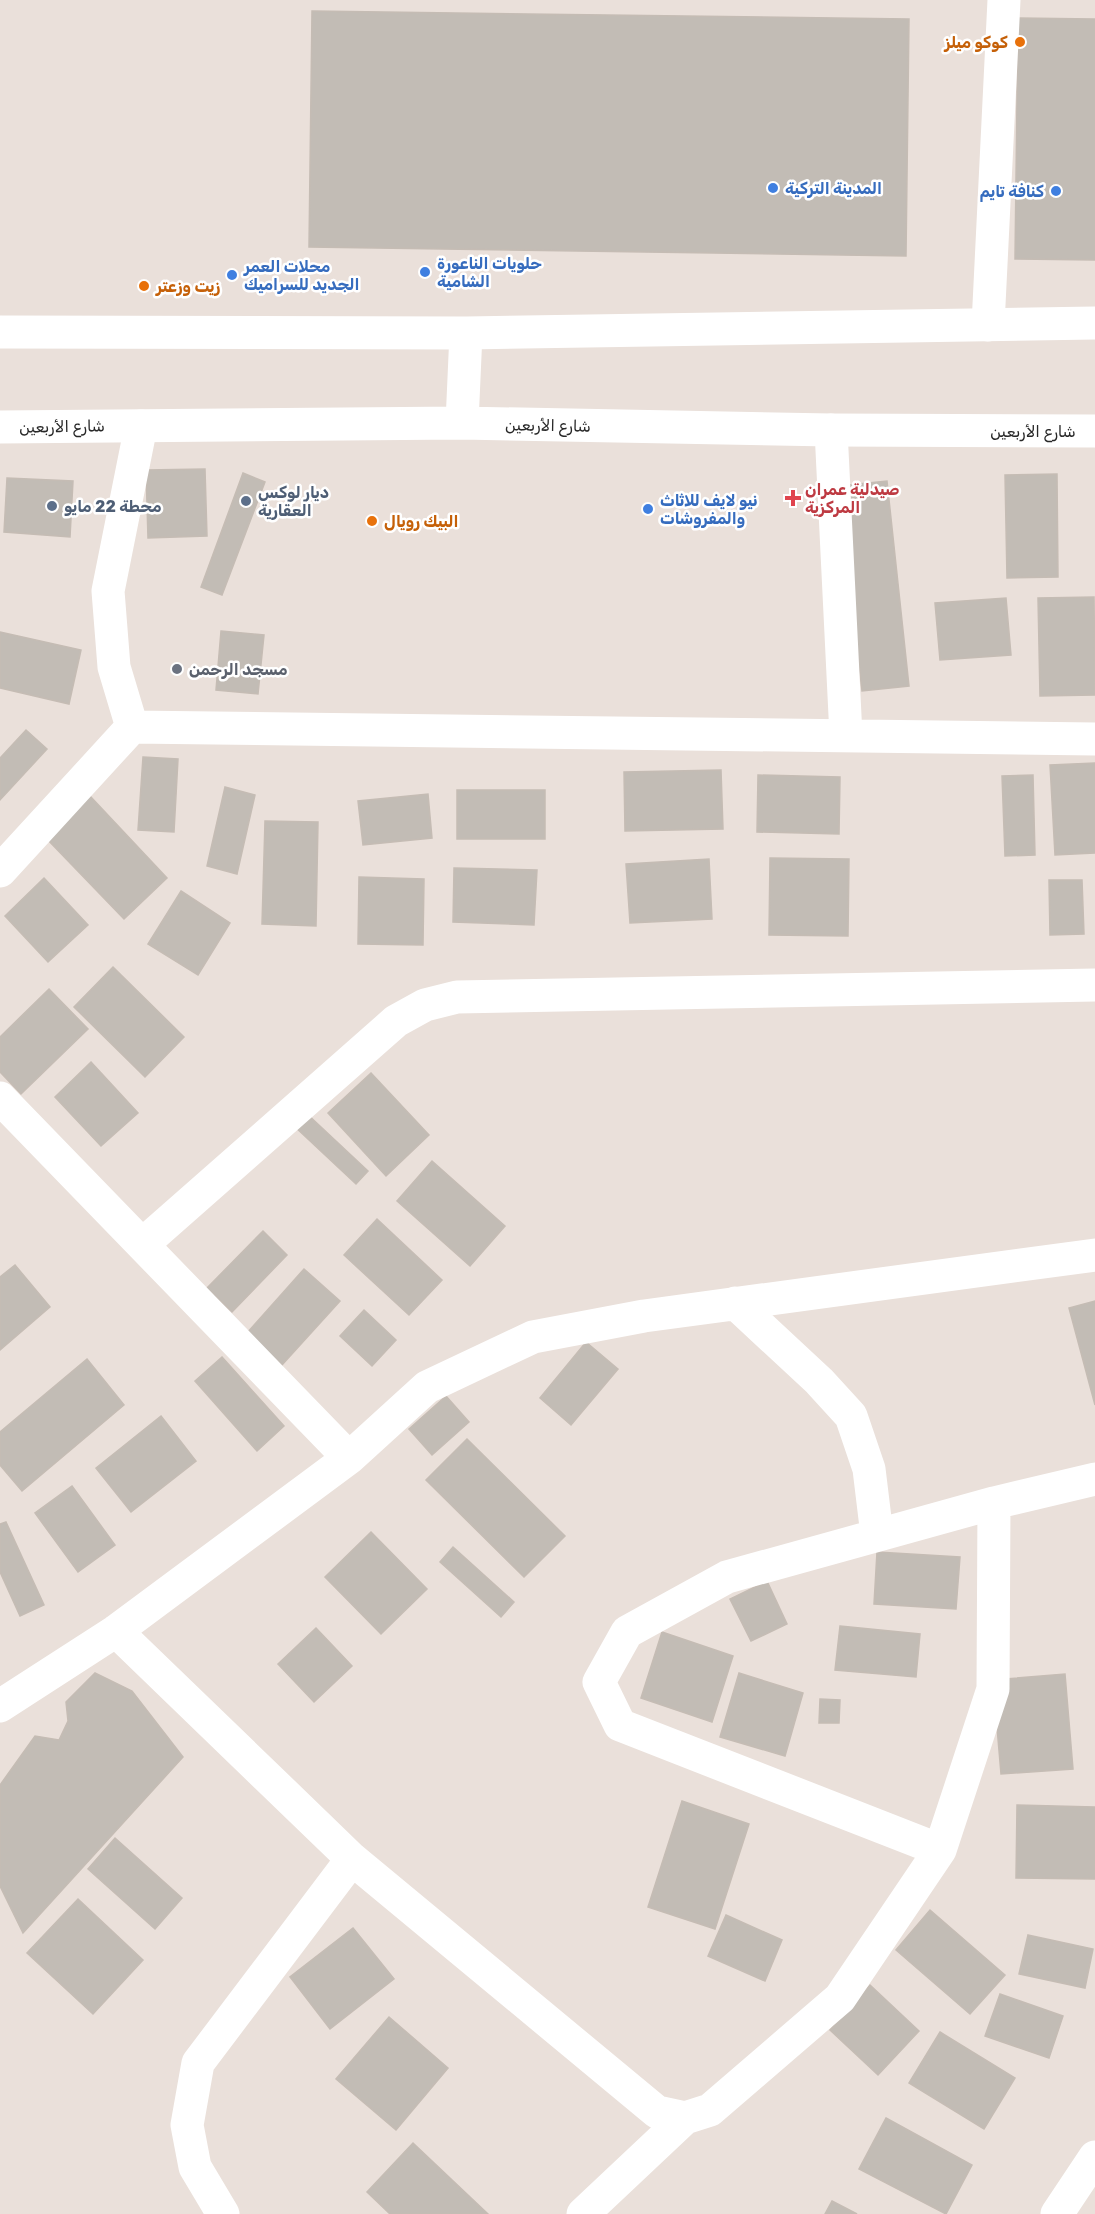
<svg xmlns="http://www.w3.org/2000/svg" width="1095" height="2214" viewBox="0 0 1095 2214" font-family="Rubik,Vazirmatn,sans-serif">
	<rect width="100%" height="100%" fill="#eae0da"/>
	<path fill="#c2bcb5" stroke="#c5bcb4" stroke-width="1.5" d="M312,11L909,19L906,256L309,247Z
		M1018,18L1095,19V260L1015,259Z
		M205,469L207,536L148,538L146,470Z
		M243,473L265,482L222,595L201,587Z
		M1057,474L1058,577L1007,578L1005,475Z
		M7,478L73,481L70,537L4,532Z
		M887,481L909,686L862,691L839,486Z
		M1094,597L1095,695L1040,696L1038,598Z
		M1006,598L1011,655L940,660L935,603Z
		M221,631L264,635L258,694L216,690Z
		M0,632L81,650L69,704L0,688Z
		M26,730L47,749L0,800V758Z
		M143,757L178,759L174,832L138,830Z
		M1095,763V853L1055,855L1050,765Z
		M721,770L723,829L625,831L624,772Z
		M758,775L840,777L839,834L757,832Z
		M1033,775L1035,855L1005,856L1002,776Z
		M225,787L255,795L237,874L207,866Z
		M457,790H545V839H457Z
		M428,794L432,838L363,845L358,801Z
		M90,796L167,878L124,919L46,838Z
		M265,821L318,822L316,926L262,924Z
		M770,858L849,859L848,936L769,935Z
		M709,859L712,919L630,923L626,864Z
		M454,868L537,870L534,925L453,922Z
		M359,877L424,879L423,945L358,944Z
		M44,878L88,925L48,962L5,916Z
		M1049,880H1082L1084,934L1050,935Z
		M181,891L230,923L198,975L148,944Z
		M113,967L184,1037L145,1077L74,1007Z
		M49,989L88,1029L21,1094L0,1072V1037Z
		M91,1062L138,1113L101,1146L55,1097Z
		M371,1073L429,1135L386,1176L328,1113Z
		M305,1112L368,1171L356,1184L293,1125Z
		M432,1161L505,1226L470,1266L397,1201Z
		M377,1219L442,1280L409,1315L344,1255Z
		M263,1231L287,1255L232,1312L207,1288Z
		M15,1265L50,1307L0,1350V1277Z
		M304,1269L340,1301L282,1365L247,1333Z
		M1095,1301V1405L1069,1308Z
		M364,1310L396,1340L372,1366L340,1336Z
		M586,1342L618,1369L571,1425L540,1398Z
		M222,1357L284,1426L257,1451L195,1381Z
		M87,1359L124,1405L22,1491L0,1465V1432Z
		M446,1396L469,1422L432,1455L409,1429Z
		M161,1416L196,1461L131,1512L96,1468Z
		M467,1439L565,1536L524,1577L426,1480Z
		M72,1486L115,1545L78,1572L35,1513Z
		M6,1522L44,1605L20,1616L0,1572V1524Z
		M371,1532L427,1589L381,1634L325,1577Z
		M453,1547L514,1602L501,1617L440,1562Z
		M877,1552L960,1557L956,1609L874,1604Z
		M767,1581L787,1624L751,1641L730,1599Z
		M840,1626L920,1634L916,1677L835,1670Z
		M316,1628L352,1666L314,1702L278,1664Z
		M662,1632L733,1656L712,1722L641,1698Z
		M95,1673L132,1691L183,1757L23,1933L0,1886V1785L35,1736L59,1740L68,1721L66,1702Z
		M739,1673L803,1693L785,1756L720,1737Z
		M1065,1674L1073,1769L1001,1774L993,1680Z
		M820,1699L840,1700L839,1723H819Z
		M682,1801L749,1824L715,1929L648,1907Z
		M1017,1805L1095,1807V1879L1016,1878Z
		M115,1838L182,1898L155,1929L88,1869Z
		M78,1899L143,1960L93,2014L27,1953Z
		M930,1910L1005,1975L970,2014L896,1950Z
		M726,1915L782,1940L765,1981L708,1956Z
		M353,1928L394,1979L330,2029L290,1977Z
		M1028,1935L1093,1949L1085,1988L1019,1974Z
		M870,1985L919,2031L878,2075L830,2030Z
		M1000,1994L1063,2016L1049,2058L985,2036Z
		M389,2017L448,2068L396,2130L336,2079Z
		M940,2032L1015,2078L984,2129L909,2083Z
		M886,2118L972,2165L946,2214L859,2169Z
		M413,2143L488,2214H390L367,2192Z
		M832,2201L857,2214H825Z"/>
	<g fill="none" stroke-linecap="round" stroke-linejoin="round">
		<path stroke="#fff" stroke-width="33" d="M988,325L1004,0
			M831,430L846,736
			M132,727L114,667L108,591L141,426
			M0,871L132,727L1095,739
			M0,1098L349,1458
			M143,1244L396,1021L425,1005L457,997L1095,985
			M735,1303L819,1381L851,1416L869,1469L877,1535
			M116,1631L352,1859L657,2112L685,2118
			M0,1706L116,1631L349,1458L427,1387L533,1337L644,1316L1095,1255
			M940,1850L620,1725L599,1682L627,1632L727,1577L994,1503L1095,1479
			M223,2214L195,2167L187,2125L198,2063L352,1859
			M583,2214L685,2118L710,2110L840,1998L940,1850L993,1689L994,1503
			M1057,2214L1095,2157"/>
		<path stroke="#fff" stroke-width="33" d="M0,332L466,333L1095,323
			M462,423L466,333
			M0,427L462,423L831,430L1095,431"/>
	</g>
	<g fill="#e8710a" stroke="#fff" stroke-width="2">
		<circle cx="1020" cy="42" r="6"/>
		<circle cx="144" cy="286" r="6"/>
		<circle cx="372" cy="521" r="6"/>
	</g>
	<g fill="#3f7fe0" stroke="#fff" stroke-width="2">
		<circle cx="773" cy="188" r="6"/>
		<circle cx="1056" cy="191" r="6"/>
		<circle cx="425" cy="272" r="6"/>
		<circle cx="232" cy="275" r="6"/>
		<circle cx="648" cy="509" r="6"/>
	</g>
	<path fill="#e0444e" stroke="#fff" stroke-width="2" d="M790 489h6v6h6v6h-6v6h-6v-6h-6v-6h6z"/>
	<g fill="#5c6f8a" stroke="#fff" stroke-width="2">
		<circle cx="246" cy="501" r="6"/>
		<circle cx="52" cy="506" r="6"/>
	</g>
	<circle fill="#6b7280" stroke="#fff" stroke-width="2" cx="177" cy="669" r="6"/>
	<g text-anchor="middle" stroke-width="5" stroke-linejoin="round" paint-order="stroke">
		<g font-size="16" font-weight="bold" fill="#c56008" stroke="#fff" text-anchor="start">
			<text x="1008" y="48" text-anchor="end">كوكو ميلز</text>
			<text x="156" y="292">زيت وزعتر</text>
			<text x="384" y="527">البيك رويال</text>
		</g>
		<g font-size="16" font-weight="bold" fill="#366cbe" stroke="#fff" text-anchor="start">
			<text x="785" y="194">المدينة التركية</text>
			<text x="1044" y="197" text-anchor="end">كنافة تايم</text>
			<text x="437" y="269">حلويات الناعورة<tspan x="437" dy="18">الشامية</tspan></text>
			<text x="244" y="272">محلات العمر<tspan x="244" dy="18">الجديد للسراميك</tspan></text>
			<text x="660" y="506">نيو لايف للاثاث<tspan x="660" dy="18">والمفروشات</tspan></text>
		</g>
		<g font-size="16" fill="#282828" stroke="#fff">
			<text transform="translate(548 425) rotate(1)" y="6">شارع الأربعين</text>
			<text transform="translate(62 426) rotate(-1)" y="6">شارع الأربعين</text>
			<text x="1033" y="437">شارع الأربعين</text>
		</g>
		<g font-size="16" font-weight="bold" fill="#be3a42" stroke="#fff" text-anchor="start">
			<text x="805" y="495">صيدلية عمران<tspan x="805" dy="18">المركزية</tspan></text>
		</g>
		<g font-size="16" font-weight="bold" fill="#4e5e75" stroke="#fff" text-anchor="start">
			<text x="258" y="498">ديار لوكس<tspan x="258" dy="18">العقارية</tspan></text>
			<text x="64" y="512">محطة 22 مايو</text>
		</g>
		<g font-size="16" font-weight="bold" fill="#5b616d" stroke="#fff" text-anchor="start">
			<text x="189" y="675">مسجد الرحمن</text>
		</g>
	</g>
</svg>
